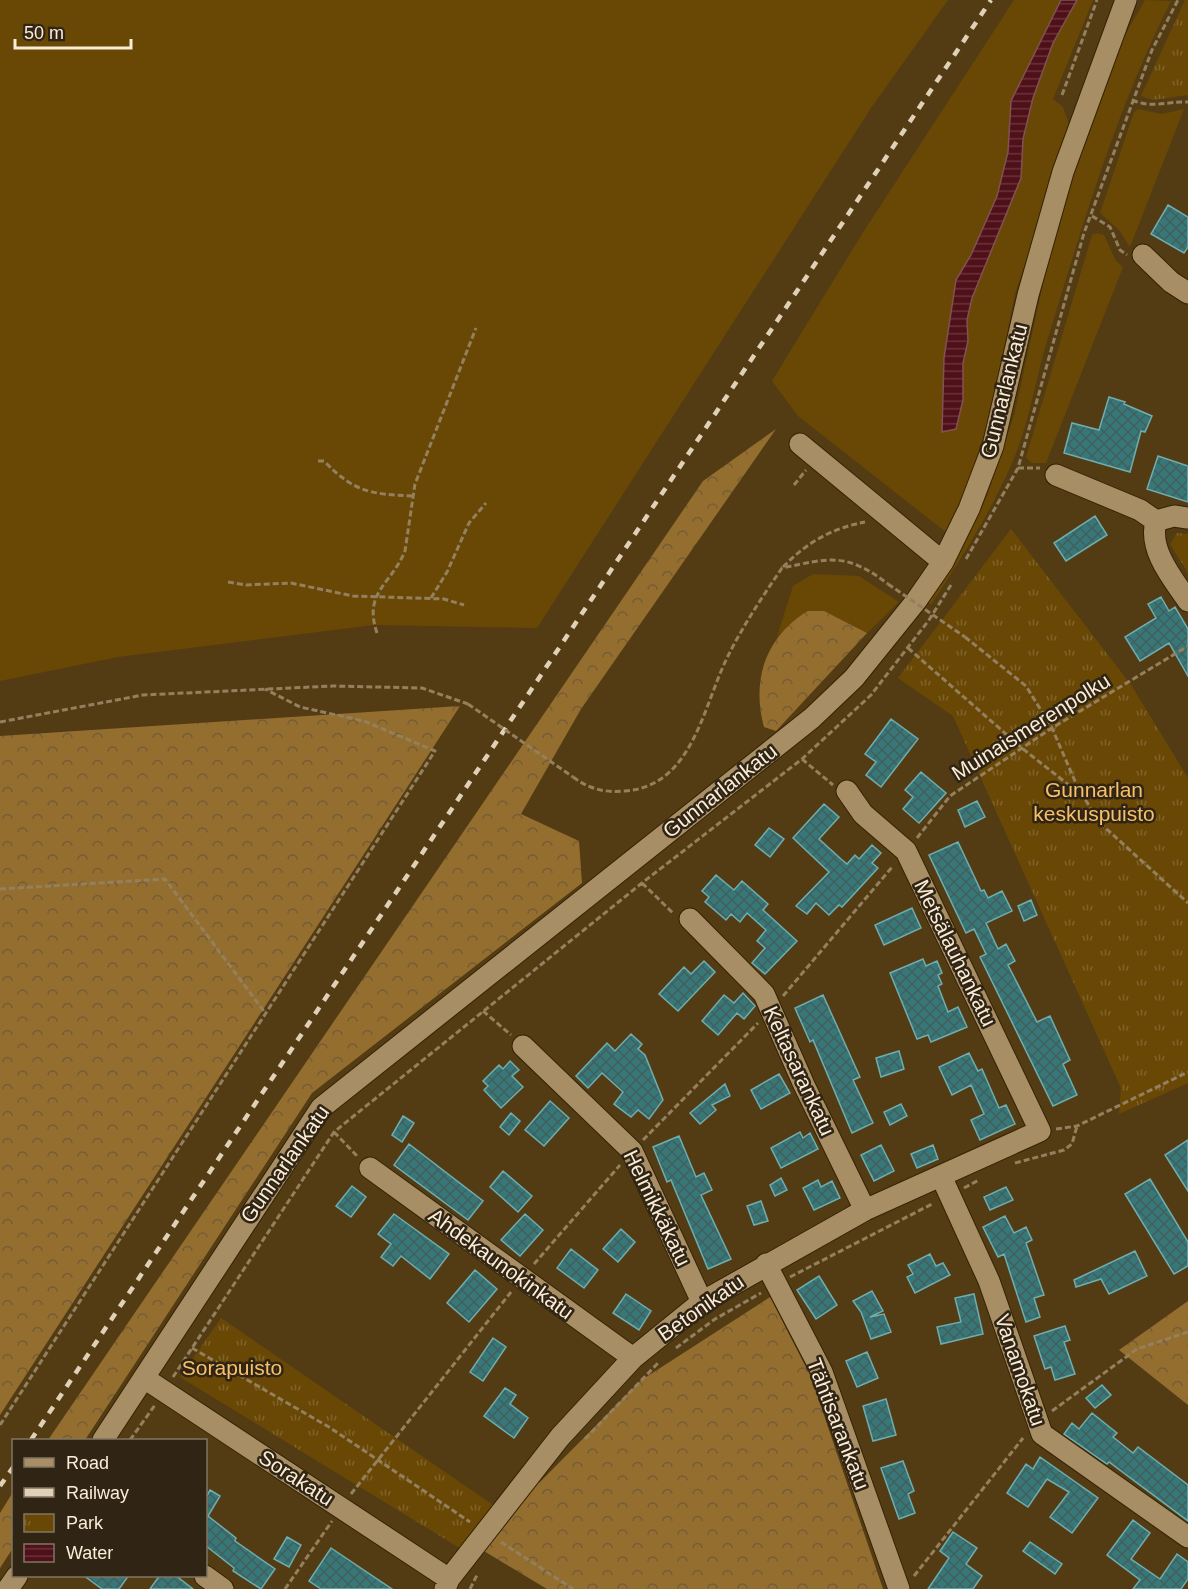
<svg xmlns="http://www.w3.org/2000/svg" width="1188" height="1589" viewBox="0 0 1188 1589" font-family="Arial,sans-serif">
	<defs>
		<pattern id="forest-crowns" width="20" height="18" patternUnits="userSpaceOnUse" patternTransform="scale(1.5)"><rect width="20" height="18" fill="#946e2f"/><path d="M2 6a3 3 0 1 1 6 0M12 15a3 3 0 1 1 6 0" fill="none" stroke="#735c37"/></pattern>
		<pattern id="park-tufts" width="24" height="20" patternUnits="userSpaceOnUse" patternTransform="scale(1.5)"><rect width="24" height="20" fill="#694806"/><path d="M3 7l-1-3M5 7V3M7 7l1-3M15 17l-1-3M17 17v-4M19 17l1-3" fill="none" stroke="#7f632a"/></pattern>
		<pattern id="water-rules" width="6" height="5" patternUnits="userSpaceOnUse" patternTransform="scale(1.5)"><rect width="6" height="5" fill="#4f1019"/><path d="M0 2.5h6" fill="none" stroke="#69333a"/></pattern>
		<pattern id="building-cross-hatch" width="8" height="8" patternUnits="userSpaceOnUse" patternTransform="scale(1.5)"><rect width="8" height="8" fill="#377778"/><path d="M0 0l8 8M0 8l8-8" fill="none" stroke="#415f5c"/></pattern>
	</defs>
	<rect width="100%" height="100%" fill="#533c13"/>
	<path fill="#694806" d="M0,0H948L871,108L537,628L374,625L118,657L0,681Z
		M1014,0H1061L1011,101L1008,152L997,196L971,255L956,280L944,358L942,431L963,399V363L968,341L967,320L972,298L1021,178L1023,139L1033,98L1053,43L1077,0H1093L1053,99L1063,107L1070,128L1015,294L984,448L947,533L798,416L772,381L862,234Z
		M1145,0L1171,1C1116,110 1083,224 1047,341C1035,381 1029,424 1012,463C991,512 960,560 931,605L928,602L965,542L987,496L1014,416L1044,280L1069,187L1119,46Z
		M1138,109L1162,114L1184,109L1130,247L1119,230L1100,213L1134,112Z
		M1097,233L1104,235L1116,261L1123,267L1046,463H1031L1026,457L1092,235Z
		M813,574L859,576L899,602L867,633C826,612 814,599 777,637L793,586Z"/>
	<path fill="url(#forest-crowns)" d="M776,429L581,709L521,814L579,841L582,883L312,1093L85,1440H48L703,481Z
		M808,611H824L867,633L776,731L764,727C751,680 766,636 808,611Z
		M460,706L0,1415V736Z
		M770,1297L811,1377L883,1589H547L459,1536L540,1482L640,1381Z
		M1188,1301V1405L1119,1350Z
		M13,1492V1548L0,1568V1513Z"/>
	<path fill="url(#park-tufts)" d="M1185,0H1188V95L1153,100L1141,96Z
		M1011,529L1131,685L1188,778V1083L1119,1114L1121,1088L953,716L898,678Z
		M1177,533L1188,534V573L1170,544Z
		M221,1318L496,1507L463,1550L180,1377Z"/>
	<path fill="url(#water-rules)" stroke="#825252" stroke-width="1.5" d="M1061,0H1077L1053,43L1033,98L1023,139L1021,178L972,298L967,320L968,341L963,363V400L956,429L942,432L944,358L956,280L971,255L997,196L1008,152L1011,101Z"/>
	<path fill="url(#building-cross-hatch)" stroke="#6faeb0" stroke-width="1.5" d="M1168,205L1188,217V247L1184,253L1151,234Z
		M1109,397L1125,402L1124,404L1152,416L1145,432L1141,431L1130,472L1064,453L1072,423L1099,430Z
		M1158,456L1188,466V502L1147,489Z
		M1095,516L1107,535L1066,561L1054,543Z
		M1161,597L1169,611L1175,607L1188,629V676L1169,643L1140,661L1125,637L1156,618L1148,604Z
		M891,719L918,739L881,787L866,775L876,762L865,754Z
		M921,772L946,793L919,823L903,809L913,797L905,790Z
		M977,801L985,817L965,827L958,810Z
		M824,804L839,817L819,839L841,859L847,864L855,855L859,859L872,845L881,853L872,863L878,868L842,907L839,905L829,915L816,903L807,914L796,906L829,872L793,838Z
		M769,828L784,839L770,857L755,845Z
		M958,842L981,891L984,890L988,898L1002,891L1012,911L986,923L998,949L1006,944L1015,961L1008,965L1037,1022L1050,1016L1070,1060L1063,1064L1077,1095L1053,1106L980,957L986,954L974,929L966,933L929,855Z
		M716,875L734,890L742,881L768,904L763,910L797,941L765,974L752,963L765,948L757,941L766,930L747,913L740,922L731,914L726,920L705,902L709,897L702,891Z
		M1031,900L1037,915L1024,921L1018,906Z
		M912,908L921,928L884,945L875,925Z
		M923,959L926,966L937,961L942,973L938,975L942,984L938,986L948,1012L958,1007L967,1027L931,1042L928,1035L917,1039L890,973Z
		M704,961L715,972L678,1011L659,994L684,967L691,974Z
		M743,993L755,1006L744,1019L737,1013L718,1035L702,1021L724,995L734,1003Z
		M823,995L860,1077L853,1080L873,1123L852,1133L813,1040L810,1042L795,1008Z
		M631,1034L642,1044L638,1049L645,1055L663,1100L649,1119L638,1110L631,1117L614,1104L623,1092L602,1073L588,1088L576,1076L607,1043L615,1051Z
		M899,1051L904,1069L881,1077L876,1058Z
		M969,1053L978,1071L982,1069L999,1108L1006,1105L1015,1124L980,1140L971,1120L984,1114L971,1085L952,1095L939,1067Z
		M510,1061L519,1070L512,1076L523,1087L501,1108L484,1090L488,1086L483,1081L499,1065L503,1069Z
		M779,1074L790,1093L761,1109L751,1090Z
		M725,1084L730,1096L712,1105L716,1110L700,1124L690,1113Z
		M550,1101L569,1118L544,1146L525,1130Z
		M901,1104L907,1116L890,1125L884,1112Z
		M511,1113L520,1121L509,1135L500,1127Z
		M403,1116L414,1123L402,1142L392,1135Z
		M800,1132L803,1138L810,1133L818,1149L781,1168L771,1148Z
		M679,1136L696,1177L704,1173L712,1190L701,1195L731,1259L708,1269L671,1180L667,1182L653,1147Z
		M1188,1140V1191L1165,1155Z
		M409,1144L483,1201L468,1220L394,1165Z
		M881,1145L894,1171L874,1181L861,1155Z
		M933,1145L938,1159L917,1168L911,1154Z
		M503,1171L532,1196L518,1212L490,1187Z
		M781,1178L787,1190L775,1196L770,1185Z
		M1150,1179L1188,1242V1266L1174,1274L1125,1194Z
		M818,1180L821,1187L832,1181L840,1198L814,1210L803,1188Z
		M352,1186L366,1197L351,1217L336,1206Z
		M1006,1187L1013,1200L990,1210L984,1197Z
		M761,1201L768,1221L754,1225L747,1206Z
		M394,1214L449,1254L430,1279L401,1256L393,1266L381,1257L391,1244L378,1234Z
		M525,1214L543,1230L520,1256L501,1240Z
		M1005,1216L1014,1233L1026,1227L1032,1240L1026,1243L1044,1295L1034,1298L1040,1317L1026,1322L1004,1254L998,1257L983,1227Z
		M621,1229L635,1242L618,1262L603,1249Z
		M571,1249L598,1270L584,1288L557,1268Z
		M1135,1251L1147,1276L1109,1294L1101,1279L1076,1287L1074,1280Z
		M930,1254L936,1266L943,1263L950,1275L915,1293L907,1277L913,1274L908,1265Z
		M475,1270L497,1289L469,1322L447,1303Z
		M819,1276L837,1305L816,1319L797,1290Z
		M872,1291L883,1311L870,1317L884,1314L891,1332L871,1339L861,1312L853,1301Z
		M626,1294L651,1311L639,1330L613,1313Z
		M974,1294L983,1334L941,1344L937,1327L961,1322L955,1298Z
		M1065,1326L1070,1340L1064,1342L1075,1374L1055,1380L1051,1367L1045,1369L1034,1336Z
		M493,1338L506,1347L483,1381L470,1372Z
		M867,1352L878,1378L857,1387L846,1361Z
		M1102,1385L1111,1395L1095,1408L1086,1398Z
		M505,1388L516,1395L510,1404L528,1418L514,1438L484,1416Z
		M886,1399L896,1435L873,1441L863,1406Z
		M1092,1413L1117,1433L1113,1437L1133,1453L1138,1447L1188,1485V1521L1109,1462L1107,1464L1064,1434L1072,1423L1079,1429Z
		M1040,1457L1098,1498L1072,1533L1050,1517L1069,1492L1047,1479L1028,1507L1007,1493L1026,1464L1033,1469Z
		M903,1461L914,1491L908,1494L915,1513L899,1519L881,1468Z
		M210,1490L220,1496L208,1516L236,1538L235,1541L275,1569L261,1589L233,1571L234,1568L206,1546V1498Z
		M1133,1520L1150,1533L1131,1559L1160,1579L1177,1554L1188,1562V1579L1181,1589H1133L1140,1580L1107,1555Z
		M953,1532L977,1548L966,1564L982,1576L973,1589H928L949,1558L940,1551Z
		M287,1537L301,1545L289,1567L274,1559Z
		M1030,1542L1062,1564L1055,1574L1023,1551Z
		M331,1548L392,1589H321L309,1581Z
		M83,1575H129L119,1589H102Z
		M160,1575H175L193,1589H150Z"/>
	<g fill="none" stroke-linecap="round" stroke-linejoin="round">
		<defs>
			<path id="minor" d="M1143,255L1171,282L1188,293
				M800,444L943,562
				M1056,475L1140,510L1156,521C1148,550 1173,579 1188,601
				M1156,521L1174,516L1188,518
				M690,919L764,994L804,1085L865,1210
				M523,1046L632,1151L702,1302
				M370,1168L633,1358
				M941,1176L989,1281L1042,1434L1188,1537
				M766,1264L822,1372L899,1589
				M144,1378L449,1579
				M103,1440L321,1108L812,718L854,678L916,601L943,562L969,509L993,446L1028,295L1063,172L1126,0
				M205,1576L223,1589
				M8,1589L17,1576
				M445,1589L449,1579L560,1437L633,1358L702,1302L865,1210L1040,1131L906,851L863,814L847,791"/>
		</defs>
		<use href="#minor" stroke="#352304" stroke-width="23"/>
		<path stroke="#94805e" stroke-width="3" stroke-dasharray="6 3" stroke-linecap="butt" d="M1062,95L1097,0
			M1132,100C1153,109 1167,101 1188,102
			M1092,216L1110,227L1120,250L1127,255
			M318,461H324C355,493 371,494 414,496
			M1018,468H1040
			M794,485L806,470
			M966,559L1018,468L1084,233L1152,50L1178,0
			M783,567C806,543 832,528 865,522
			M228,582L246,585L291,583L353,596L444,599L464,605
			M431,598L447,572L469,523L486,503
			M377,633C363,592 391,585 405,551L415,484L476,328
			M965,637L1026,686L1052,728L1078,788L1100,823L1188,903
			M908,648L1023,749L1079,793
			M0,722L143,695L333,686L422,688L468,704
			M802,759L833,785
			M573,777C589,789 605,793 625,791C694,786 703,704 729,654C744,624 763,596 782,568C830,558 846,552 888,584
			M917,838L950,796L1052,728L1188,646
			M642,883L674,914
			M0,889L165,879L266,1014
			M783,996L893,866
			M483,1011L511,1035
			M1056,1129L1077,1126L1188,1072
			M334,1132L358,1157
			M643,1140L758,1023
			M1015,1163L1064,1150L1072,1144L1077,1126
			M964,1188L979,1180
			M534,1264L620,1165
			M790,1277L934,1203
			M192,1348L329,1427L470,1522
			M676,1348L715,1319L761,1293
			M173,1377L334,1132L642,883L802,759L871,695L929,620L951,585
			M1052,1411L1137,1349L1188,1332
			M0,1425L435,751L364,721L300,707L265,689
			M585,1439L659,1362
			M130,1440L155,1405
			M351,1494L511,1292
			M501,1542L573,1589
			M914,1576L1023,1438
			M285,1589L332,1521
			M470,1589L477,1575"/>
		<use href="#minor" stroke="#a88e65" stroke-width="21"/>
		<path stroke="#dfd0b7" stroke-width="4.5" stroke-dasharray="8 8" stroke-linecap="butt" d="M31,1440L991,0
			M0,1486L14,1466"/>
		<path stroke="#94805e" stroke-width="3" stroke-dasharray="6 3" stroke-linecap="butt" d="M888,584L965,637
			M468,704L573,777"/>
	</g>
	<g text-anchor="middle" stroke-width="5" stroke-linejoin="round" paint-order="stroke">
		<g font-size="21" fill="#faecd6" stroke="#302514">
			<text transform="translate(1004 391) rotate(-76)" y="7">Gunnarlankatu</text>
			<text transform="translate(1031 727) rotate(-32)" y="7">Muinaismerenpolku</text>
			<text transform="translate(720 791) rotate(-38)" y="7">Gunnarlankatu</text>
			<text transform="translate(955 953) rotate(64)" y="7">Metsälauhankatu</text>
			<text transform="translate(799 1071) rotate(65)" y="7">Keltasarankatu</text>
			<text transform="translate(285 1164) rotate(-55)" y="7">Gunnarlankatu</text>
			<text transform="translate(657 1208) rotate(64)" y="7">Helmikkäkatu</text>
			<text transform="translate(501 1264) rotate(36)" y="7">Ahdekaunokinkatu</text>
			<text transform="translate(701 1308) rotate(-35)" y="7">Betonikatu</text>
			<text transform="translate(1020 1370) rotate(71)" y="7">Vanamokatu</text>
			<text transform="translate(838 1424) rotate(69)" y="7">Tähtisarankatu</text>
			<text transform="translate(296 1478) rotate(33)" y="7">Sorakatu</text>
		</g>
		<g font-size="21" fill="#f7c068" stroke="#302514">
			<text x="1094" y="797">Gunnarlan<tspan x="1094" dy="24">keskuspuisto</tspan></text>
			<text x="232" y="1375">Sorapuisto</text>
		</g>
	</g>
	<rect x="12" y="1439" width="195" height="138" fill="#302514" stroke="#817562" stroke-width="1.5"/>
	<rect x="24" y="1458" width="30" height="9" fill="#a88e65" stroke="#817562" stroke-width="1.5"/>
	<text x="66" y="1469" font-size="18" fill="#faecd6">Road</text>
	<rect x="24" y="1488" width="30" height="9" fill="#dfd0b7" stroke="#817562" stroke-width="1.5"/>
	<text x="66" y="1499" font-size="18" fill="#faecd6">Railway</text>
	<rect x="24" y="1514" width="30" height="18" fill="url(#park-tufts)" stroke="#817562" stroke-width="1.5"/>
	<text x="66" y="1529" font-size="18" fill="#faecd6">Park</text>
	<rect x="24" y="1544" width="30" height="18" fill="url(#water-rules)" stroke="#817562" stroke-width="1.5"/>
	<text x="66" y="1559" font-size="18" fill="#faecd6">Water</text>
	<path d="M15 39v9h116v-9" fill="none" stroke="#faecd6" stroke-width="3"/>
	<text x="24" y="39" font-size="18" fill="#faecd6" stroke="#302514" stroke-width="4.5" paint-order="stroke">50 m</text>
</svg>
